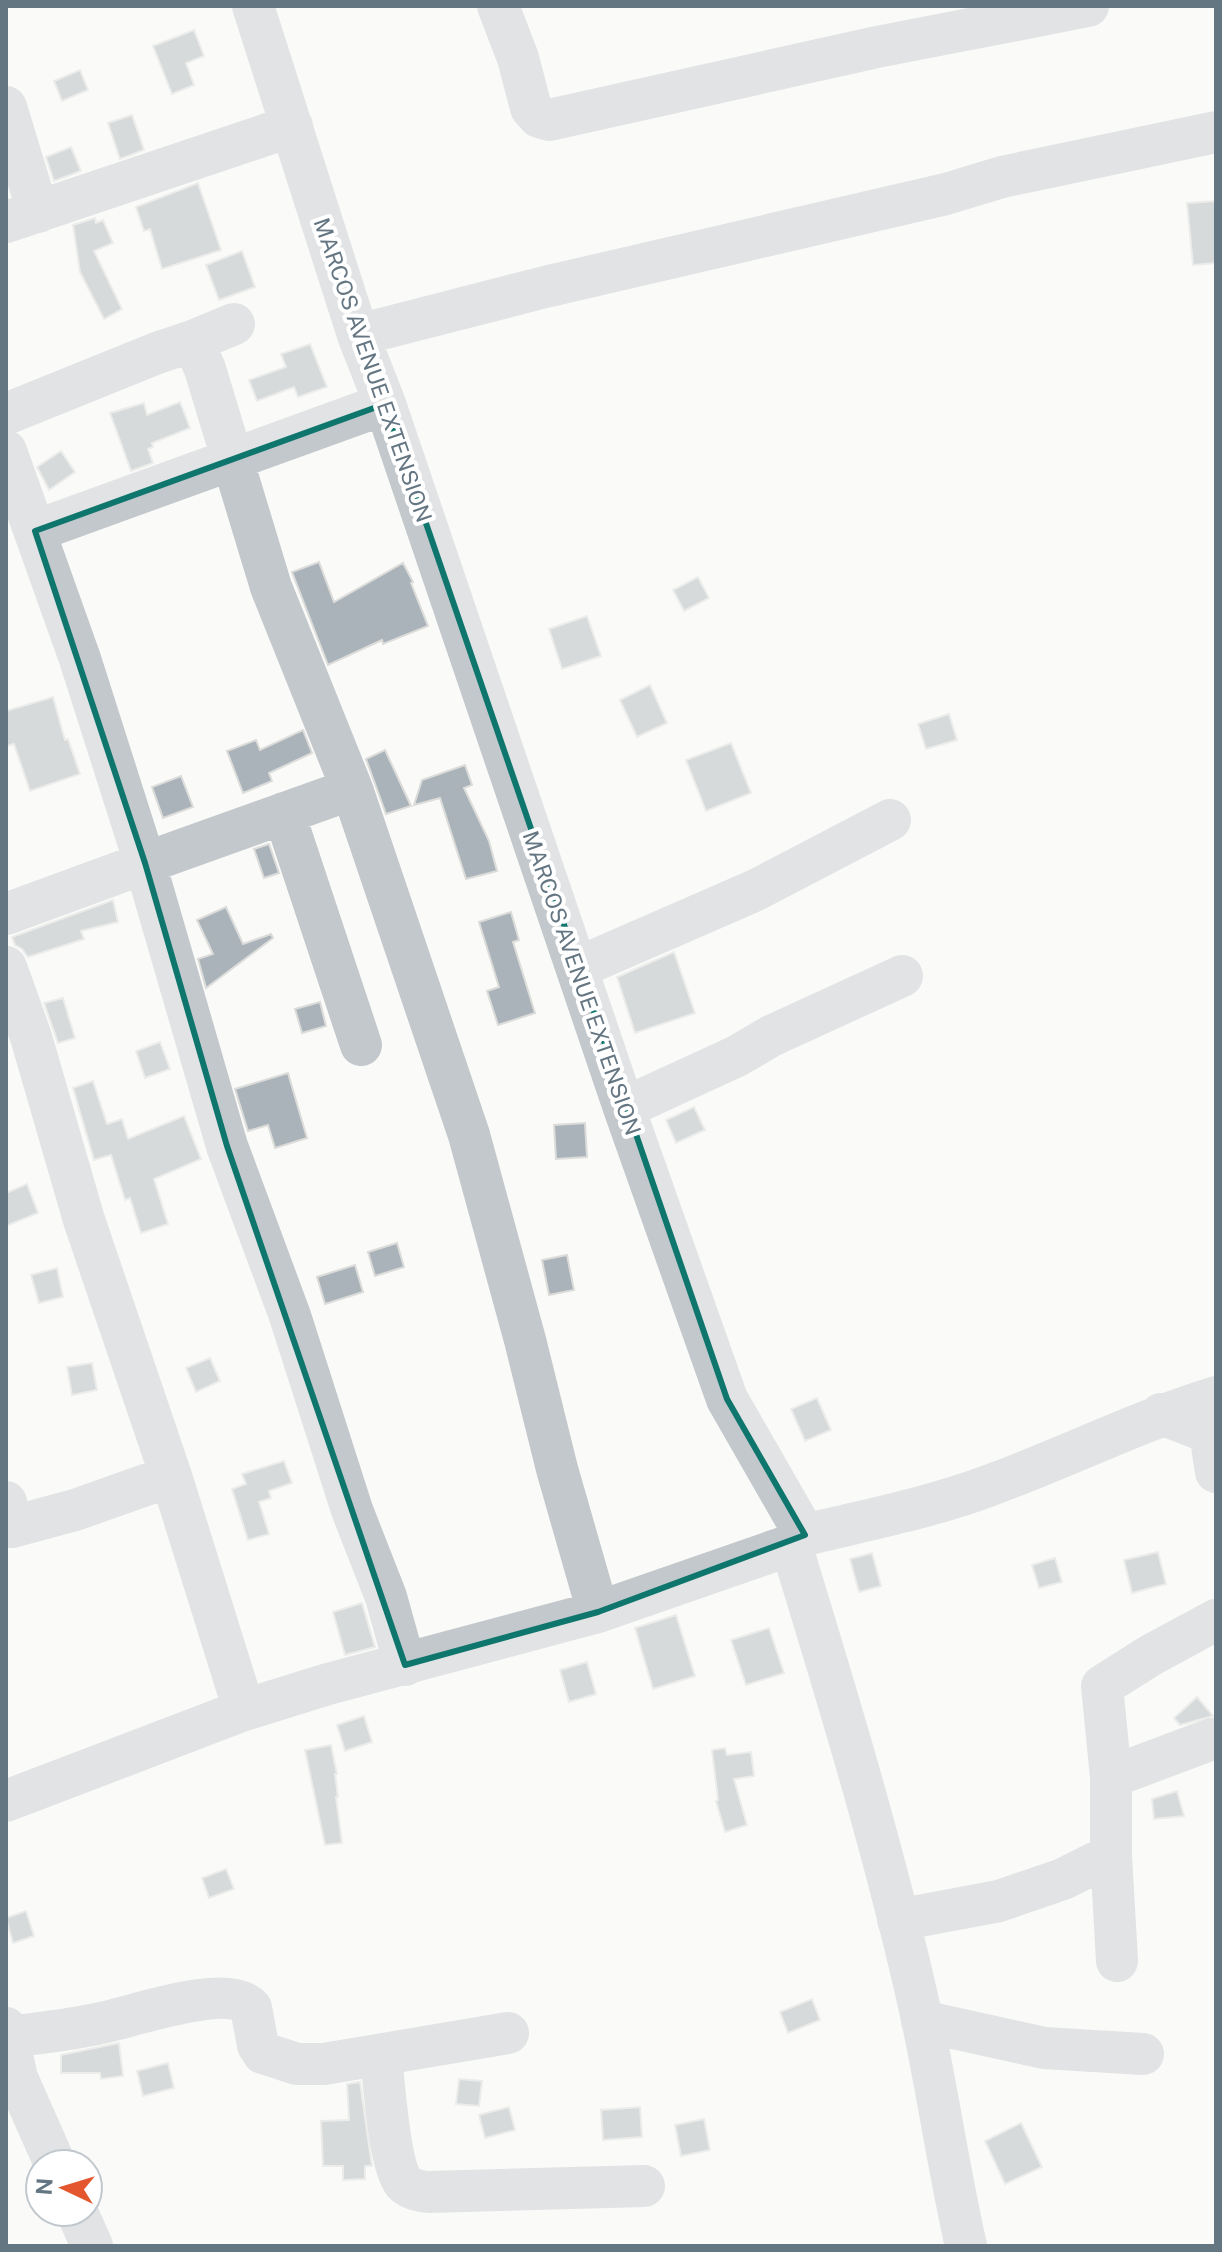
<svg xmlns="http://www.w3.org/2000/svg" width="1222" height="2252" viewBox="0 0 1222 2252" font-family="'Public Sans',sans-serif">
	<rect width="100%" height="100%" fill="#fafaf8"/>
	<path fill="#aab3b9" stroke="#dcdcda" stroke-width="2" d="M194,30L204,56L186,63L194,85L172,94L153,46Z
		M80,70L88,90L62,101L54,81Z
		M132,115L144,150L120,159L108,123Z
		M71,147L81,171L54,181L46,157Z
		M198,183L221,250L162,269L150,229L144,231L136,207Z
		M1216,201V263L1193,265L1187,203Z
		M95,218L96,223L103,220L113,243L94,251L122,309L104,319L80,272L73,225Z
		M242,251L255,287L219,300L206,265Z
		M310,344L327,387L298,397L294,387L257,401L249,380L286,367L281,354Z
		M180,402L190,428L152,443L153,447L148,449L153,463L131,471L110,413L144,403L147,415Z
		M61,451L75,472L49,490L37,467Z
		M319,562L334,602L403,563L413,582L411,583L428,626L383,644L382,640L328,665L292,572Z
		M698,577L709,598L684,611L673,590Z
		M587,616L601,656L562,669L549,629Z
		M650,685L667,723L637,737L620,700Z
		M53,697L65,740L68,739L80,774L30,791L14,744L6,746V711Z
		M949,714L957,740L926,749L918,724Z
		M303,730L312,753L269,773L272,781L243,793L227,751L256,740L260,750Z
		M731,743L751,793L706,811L686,760Z
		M385,750L411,806L386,814L366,759Z
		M465,765L472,785L464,788L489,841L497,871L466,879L440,798L414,805L422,780Z
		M181,776L193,807L163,818L152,787Z
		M269,844L279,873L264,878L254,849Z
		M113,900L118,922L81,931L84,939L28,957L22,949L15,945L12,937Z
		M226,907L243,944L271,934L273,938L206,988L198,959L213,954L197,920Z
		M511,912L519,940L513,942L535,1013L498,1025L487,991L499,987L479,922Z
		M674,952L695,1013L635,1033L617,977Z
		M63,998L75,1038L58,1043L44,1003Z
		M320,1002L326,1026L302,1033L295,1009Z
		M160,1042L170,1069L145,1078L136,1051Z
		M288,1073L307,1138L275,1148L268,1125L248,1131L235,1089Z
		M93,1081L107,1124L122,1119L128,1139L184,1116L201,1159L154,1179L168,1224L141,1233L130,1198L125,1200L111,1155L94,1160L73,1088Z
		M694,1107L705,1130L676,1143L666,1120Z
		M585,1123L587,1157L556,1159L554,1125Z
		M27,1184L38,1213L6,1226V1193Z
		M397,1243L404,1267L375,1276L368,1252Z
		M567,1255L574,1290L549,1295L542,1260Z
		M355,1265L363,1292L325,1304L317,1277Z
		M57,1268L63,1297L39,1303L31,1275Z
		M210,1358L220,1381L196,1392L186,1368Z
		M92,1363L97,1390L72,1395L67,1367Z
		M817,1398L831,1430L805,1441L791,1409Z
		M284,1461L292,1483L269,1491L271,1498L259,1502L269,1534L248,1540L232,1489L246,1484L242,1474Z
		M1158,1552L1166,1584L1132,1593L1124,1560Z
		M872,1553L881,1586L859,1592L850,1559Z
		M1055,1558L1062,1582L1039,1588L1032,1565Z
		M362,1603L375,1647L345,1655L333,1612Z
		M676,1615L695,1676L653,1689L635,1628Z
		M769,1628L784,1673L746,1685L731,1640Z
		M587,1662L596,1694L569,1702L560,1670Z
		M1197,1697L1213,1716L1180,1725L1174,1718Z
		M364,1716L372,1742L345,1751L337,1725Z
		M331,1745L337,1774H335L338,1797H336L342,1843L325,1845L305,1750Z
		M725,1748L727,1755L751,1752L754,1776L734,1779L747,1825L725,1832L716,1801L718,1800L712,1750Z
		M1177,1791L1184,1816L1154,1819L1152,1799Z
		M226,1869L234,1889L209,1898L202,1878Z
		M26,1911L34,1936L13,1943L6,1918Z
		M812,1999L820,2020L788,2033L780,2012Z
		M119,2043L123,2076L101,2079L100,2073H61V2055Z
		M168,2063L174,2088L143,2096L137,2071Z
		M459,2079L482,2081L479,2106L456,2104Z
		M360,2082L372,2166H365V2179L343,2180V2166H323L321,2121L349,2120L347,2084Z
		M509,2107L515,2130L485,2138L479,2115Z
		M640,2107L642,2137L603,2140L601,2110Z
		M704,2119L710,2150L681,2156L675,2125Z
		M1021,2123L1042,2167L1005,2184L985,2141Z"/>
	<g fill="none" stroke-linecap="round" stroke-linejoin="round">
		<path stroke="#c3c8cc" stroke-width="42" d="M253,6L358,335L385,404L624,1108L727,1399L805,1535C866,1520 929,1508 988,1486C1065,1458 1138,1421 1216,1397
			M498,6L518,58L531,108L539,117L549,120L877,47L1088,6
			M6,107L38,212
			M6,222L292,126
			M358,335L545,287L946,194L1002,177L1216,132
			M193,341L234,324
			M6,414L157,353L193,341L205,369L271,587L352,789L145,863L80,659L6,451
			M35,531L385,404
			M352,789L469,1135L525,1340L557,1469L598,1612
			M284,813L361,1045
			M6,914L145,863L227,1146L290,1316L352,1510L386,1597L405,1665
			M6,967L31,1037L84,1220L171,1476
			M577,968L756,890L890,820
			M624,1108L737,1056L771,1036L902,976
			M1161,1414L1210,1433L1216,1472
			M6,1502L12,1527L75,1510L171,1476L244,1710
			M805,1535L791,1545C839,1702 887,1859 922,2019C938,2094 949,2171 966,2246
			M1111,1777L1212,1739
			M6,1801L244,1710L328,1684L598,1612L791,1545
			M1111,1855L1117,1961
			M898,1920L999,1901L1063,1879L1111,1855V1777L1102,1686L1151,1655L1216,1620
			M922,2021L1044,2048L1143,2054
			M6,2028L17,2078L55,2164
			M9,2037C39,2033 71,2030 101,2023C132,2017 228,1982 251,2008L258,2045L263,2053L297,2064H324L508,2033
			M381,2055C384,2082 389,2165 404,2183C410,2189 419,2191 428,2192L644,2186
			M77,2212L92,2246"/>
	</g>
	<path d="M0 0H1222V2252H0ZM385,404L727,1399L805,1535L598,1612L405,1665L227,1146L145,863L35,531Z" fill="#fafaf8" fill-opacity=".55" fill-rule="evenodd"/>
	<path fill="none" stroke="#0f766e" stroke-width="6" stroke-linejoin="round" d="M385,404L727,1399L805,1535L598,1612L405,1665L227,1146L145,863L35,531Z"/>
	<g text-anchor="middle" stroke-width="8" stroke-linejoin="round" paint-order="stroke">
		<g font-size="22" fill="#657683" stroke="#fff">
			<text transform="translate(373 370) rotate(71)" y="8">MARCOS AVENUE EXTENSION</text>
			<text transform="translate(582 983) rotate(71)" y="8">MARCOS AVENUE EXTENSION</text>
		</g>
	</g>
	<rect width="1222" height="2252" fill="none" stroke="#657683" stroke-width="16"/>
	<g transform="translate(64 2188) rotate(274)"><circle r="38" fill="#ffffff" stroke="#c1c8cd" stroke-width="2"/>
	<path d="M0-6L14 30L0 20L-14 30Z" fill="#e4572e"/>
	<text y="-12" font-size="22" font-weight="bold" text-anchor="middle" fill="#657683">N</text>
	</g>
</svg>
